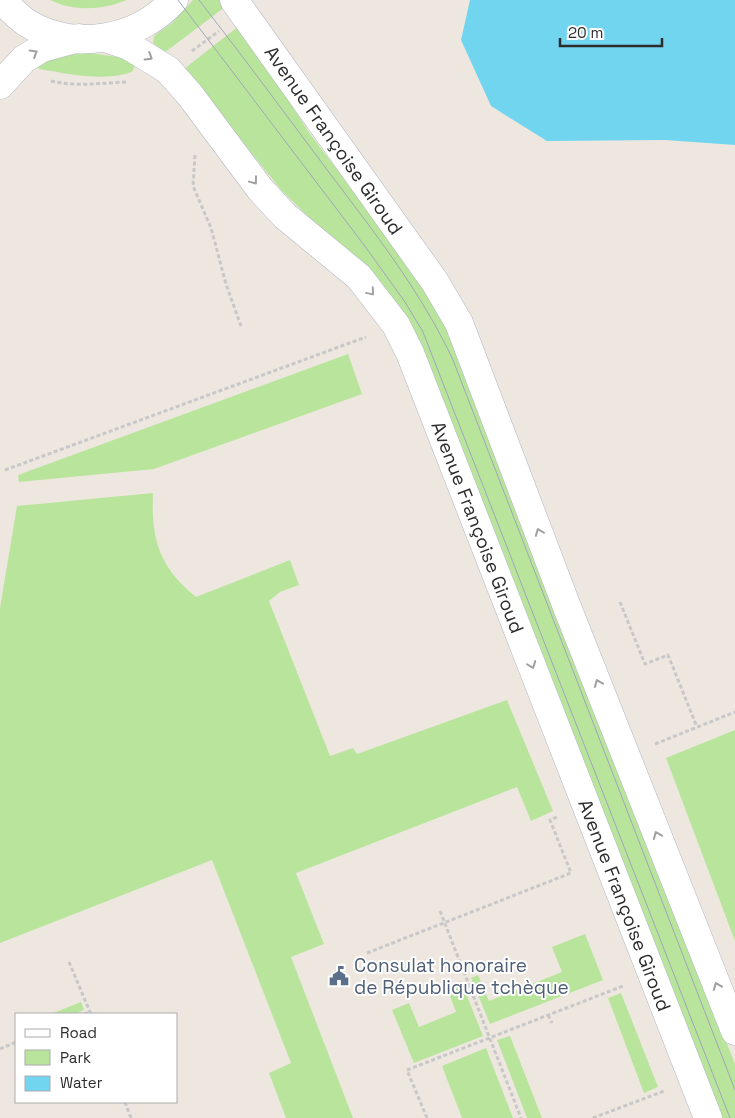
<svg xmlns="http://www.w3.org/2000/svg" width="735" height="1118" viewBox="0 0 735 1118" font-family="'Space Grotesk',sans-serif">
	<rect width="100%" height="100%" fill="#eee7df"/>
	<path fill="#b8e59b" d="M50,0H127C102,10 76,12 50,0Z
		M193,0H221L225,7L164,53L153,43L154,36L172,23Z
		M240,25L310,134L414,271L453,339L735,1064V1118H721L392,298L375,276L317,225L282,191L184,69Z
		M90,53L124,58L136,64L132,72C102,82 70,74 39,69L36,63L59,56Z
		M348,354L362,394L154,469L19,482L18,475Z
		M153,493C151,539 159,567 196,597L290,560L299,585L280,592L269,601L330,756L353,748L357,754L507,700L553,811L531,821L517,787L296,873L324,944L291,957L353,1118H286L269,1073L291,1063L212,860L0,943V608L17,506Z
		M735,730V941L666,758Z
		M585,934L603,980L490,1024L471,978L478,975L489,1001L562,972L552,947Z
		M461,981L483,1036L414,1063L392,1010L409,1003L419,1027L456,1012L447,988Z
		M621,993L658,1087L644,1093L608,998Z
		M81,1002L84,1010L75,1014H51Z
		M510,1036L542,1118H527L497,1040Z
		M486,1048L513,1118H462L442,1066Z"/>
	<path fill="#71d5f0" d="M470,0H735V145L665,140L547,141L491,106L461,40Z"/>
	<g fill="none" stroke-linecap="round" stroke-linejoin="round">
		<defs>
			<path id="minor" d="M0,85L24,59L42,48L79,38"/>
			<path id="tertiary" d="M1,0C9,7 18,17 27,23C75,52 138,40 174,0
				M234,0L435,282L459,323L567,607L735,1031
				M105,38L129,46L168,70L190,95L260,189L285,216L359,277L396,325L410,353L708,1118"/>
		</defs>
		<use href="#minor" stroke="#b2b6c0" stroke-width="29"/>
		<use href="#tertiary" stroke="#b2b6c0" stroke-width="29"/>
		<path stroke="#c8c8c8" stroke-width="3" stroke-dasharray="4 2.5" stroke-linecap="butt" d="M192,51L219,31
			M51,81C77,87 100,83 126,82
			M195,155L193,186L211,228L226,284L241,326
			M5,470L366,337
			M620,602L645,664L668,655L697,727
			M655,744L735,712
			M440,911L521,1118
			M367,953L571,873L550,820L557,817
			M69,962L90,1012
			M84,1014L90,1012L91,1014
			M548,1015L552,1023
			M0,1049L16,1042
			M125,1102L131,1118
			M427,1118L407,1070L623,986
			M593,1118L664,1091"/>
		<use href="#minor" stroke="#fff" stroke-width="28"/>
		<use href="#tertiary" stroke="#fff" stroke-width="28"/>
		<path stroke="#a1a5b7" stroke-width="1" d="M178,0L364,245L405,302L423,332L730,1118
			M199,0C245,59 289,119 334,179C378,237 422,294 453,360L735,1090"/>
	</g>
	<defs><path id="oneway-chevron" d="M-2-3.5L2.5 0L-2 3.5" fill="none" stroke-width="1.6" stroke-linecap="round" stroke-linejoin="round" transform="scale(1.25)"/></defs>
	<g stroke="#a0a0a0">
		<use href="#oneway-chevron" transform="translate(34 53) rotate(-31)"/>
		<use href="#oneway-chevron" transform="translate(149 57) rotate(32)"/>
		<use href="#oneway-chevron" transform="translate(254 181) rotate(53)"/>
		<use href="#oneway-chevron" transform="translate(371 292) rotate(50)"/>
		<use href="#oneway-chevron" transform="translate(539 532) rotate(-111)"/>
		<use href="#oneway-chevron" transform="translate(532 665) rotate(69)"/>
		<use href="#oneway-chevron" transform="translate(598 683) rotate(-112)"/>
		<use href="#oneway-chevron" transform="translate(657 835) rotate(-112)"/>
		<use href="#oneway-chevron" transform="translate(717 986) rotate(-112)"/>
	</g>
	<defs>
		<symbol id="civic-bare" viewBox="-9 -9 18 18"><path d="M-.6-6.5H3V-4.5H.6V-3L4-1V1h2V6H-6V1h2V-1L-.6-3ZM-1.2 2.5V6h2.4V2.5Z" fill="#5c6f8a" stroke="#fff" stroke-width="2.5" paint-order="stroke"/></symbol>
	</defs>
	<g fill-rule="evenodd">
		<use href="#civic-bare" x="325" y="962" width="28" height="28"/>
	</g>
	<g text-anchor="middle" stroke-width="4" stroke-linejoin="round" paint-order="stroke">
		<g font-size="19" fill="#2c2c2c" stroke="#fff">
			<text transform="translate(334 140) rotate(55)" y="7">Avenue Françoise Giroud</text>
			<text transform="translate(478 527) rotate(69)" y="7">Avenue Françoise Giroud</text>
			<text transform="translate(625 905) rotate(69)" y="7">Avenue Françoise Giroud</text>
		</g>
		<g font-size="19" fill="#4e5e75" stroke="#fff" text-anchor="start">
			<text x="354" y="972">Consulat honoraire<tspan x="354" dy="22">de République tchèque</tspan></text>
		</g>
	</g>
	<rect x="15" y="1013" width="162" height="90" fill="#ffffff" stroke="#ababab"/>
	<rect x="25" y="1029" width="25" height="8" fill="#ffffff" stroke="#ababab"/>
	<text x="60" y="1038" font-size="15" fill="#2c2c2c">Road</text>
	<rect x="25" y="1050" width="25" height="15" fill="#b8e59b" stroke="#ababab"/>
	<text x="60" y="1063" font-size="15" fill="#2c2c2c">Park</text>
	<rect x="25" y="1076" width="25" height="15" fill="#71d5f0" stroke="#ababab"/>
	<text x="60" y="1088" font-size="15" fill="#2c2c2c">Water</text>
	<path d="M560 38v8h102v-8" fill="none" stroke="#2c2c2c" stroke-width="2.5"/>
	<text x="568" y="38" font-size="15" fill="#2c2c2c" stroke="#ffffff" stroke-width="4" paint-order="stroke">20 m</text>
</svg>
